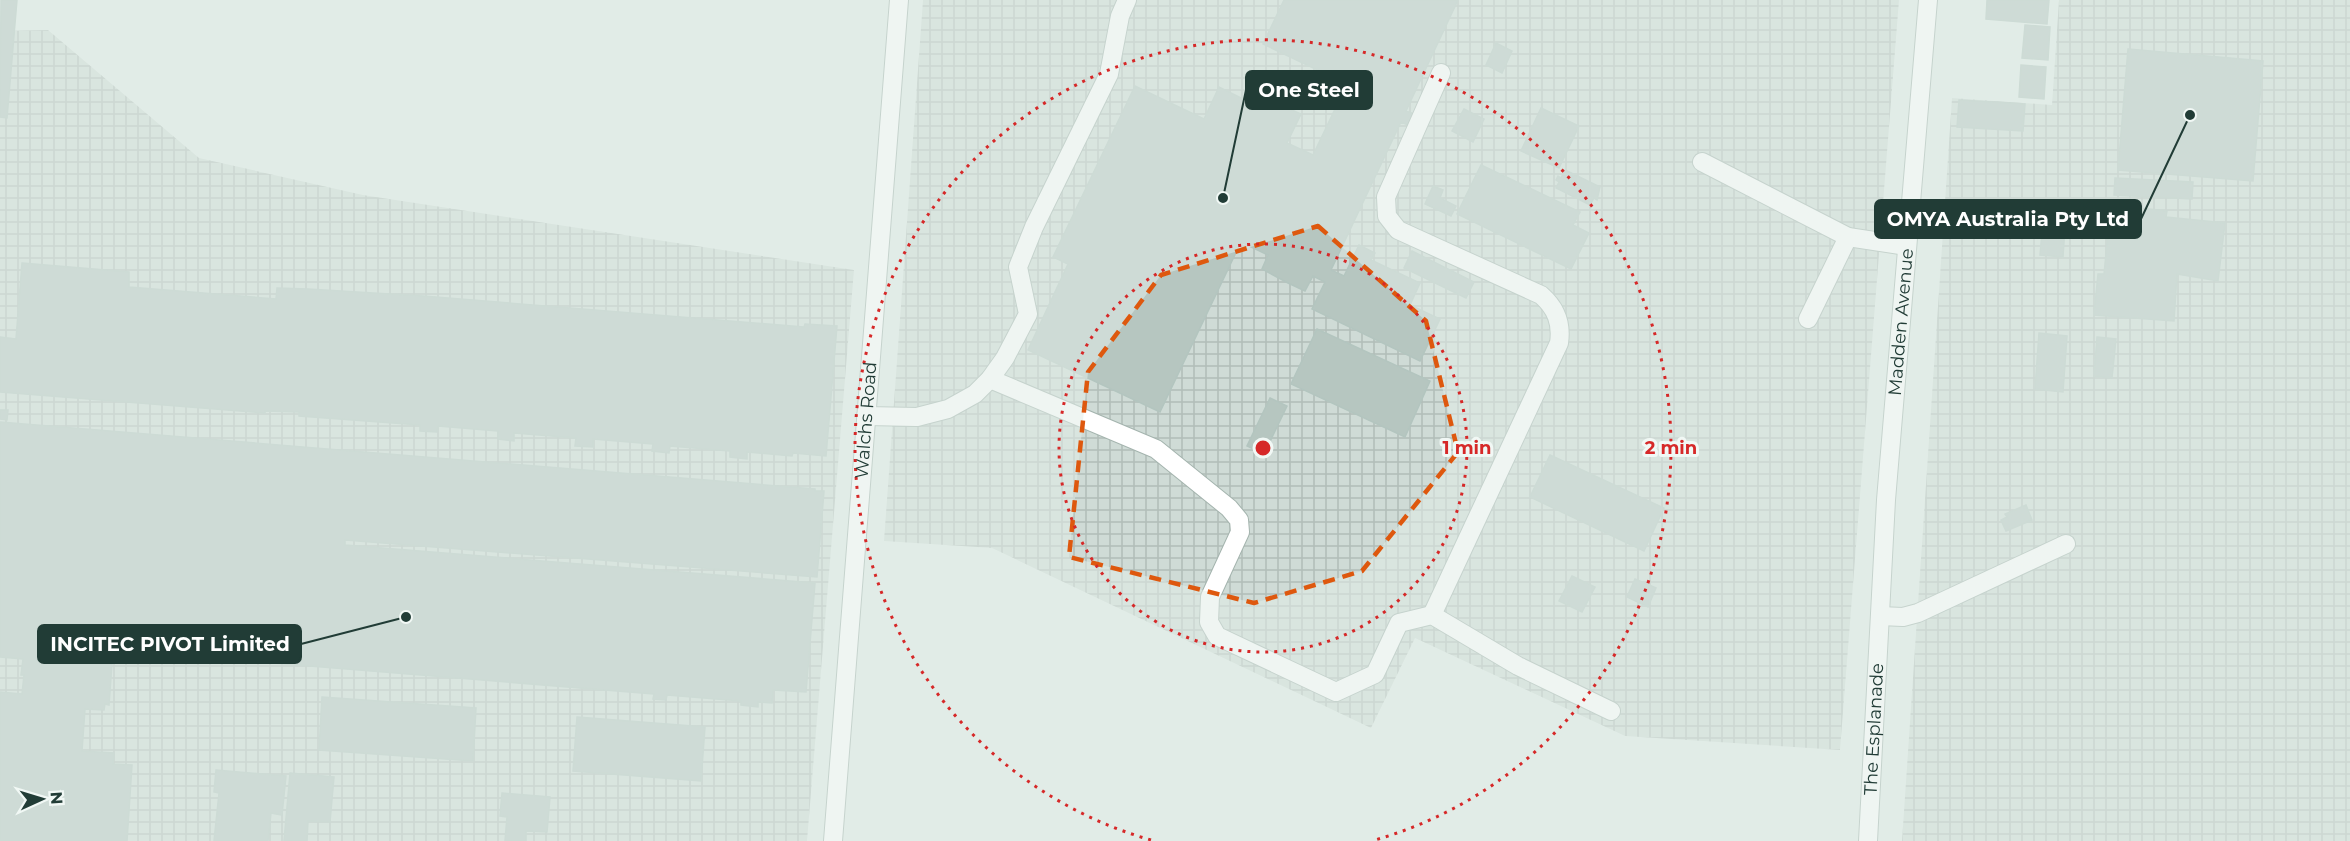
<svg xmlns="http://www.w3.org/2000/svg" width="2350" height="841" viewBox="0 0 2350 841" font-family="Montserrat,sans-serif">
	<defs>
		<pattern id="industrial-grid" width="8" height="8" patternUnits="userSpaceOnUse" patternTransform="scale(1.5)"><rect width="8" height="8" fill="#cfdbd6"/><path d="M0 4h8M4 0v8" fill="none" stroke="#b1bdb8"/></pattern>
	</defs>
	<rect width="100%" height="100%" fill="#e1ece7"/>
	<path fill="url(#industrial-grid)" d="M923,0H1899L1840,750L1625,736L1415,638L1371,728L992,548L884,541Z
		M2059,0H2350V841H1902L1952,98L2052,105Z
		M48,30L199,158L363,195L854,270L807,841H0V31Z"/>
	<path fill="#b6c6c0" stroke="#b3c5bf" stroke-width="1.5" d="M1,0H17L7,118L0,117Z
		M1284,0H1458L1406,111L1414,114L1408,125L1401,122L1331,270L1344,276L1359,245L1375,253L1371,260L1420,283L1410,305L1440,319L1420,361L1312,309L1325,282L1313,276L1305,291L1288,283L1262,269L1268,255L1241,242L1160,412L1028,350L1068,264L1053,257L1135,86L1204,119L1219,87L1247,101L1251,91L1301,114L1287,143L1313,155L1347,84L1263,44Z
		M1987,0H2049L2047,24L1986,19Z
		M2025,25L2050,27L2048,60L2022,58Z
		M1496,43L1512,51L1502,73L1486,65Z
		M2128,49L2263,61L2253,181L2118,170Z
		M2021,65L2046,67L2044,99L2019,97Z
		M1959,100L2025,104L2023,131L1957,127Z
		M1541,108L1579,126L1559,168L1521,151Z
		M1464,109L1484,119L1473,142L1452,131Z
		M1481,165L1580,212L1573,225L1589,233L1571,269L1457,214Z
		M1565,170L1600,187L1597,200L1594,198L1590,205L1556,188L1559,182L1556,180L1558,176L1561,178Z
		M2115,178L2193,182L2192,199L2114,195Z
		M1433,186L1443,190L1440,198L1456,206L1451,216L1425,204Z
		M2111,205L2167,211L2166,217L2225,223L2218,281L2177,274L2174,321L2094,315L2098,274H2104Z
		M2044,210L2066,212L2063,257L2040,255Z
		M1412,251L1474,282L1466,298L1404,268Z
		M22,263L129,272V287L276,299L277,288L308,289L423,296L804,327L805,324L837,326L826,456L793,453L792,456L747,452V459L730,457V451L670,446L669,453L652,451L653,444L593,439V447L575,446L576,438L514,433V441L498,439V431L438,426L437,432L420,431V425L299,416V412L265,411V413L0,392V337L16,339Z
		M1317,329L1430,381L1405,437L1291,384Z
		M2039,333L2067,336L2063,392L2035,389Z
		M2097,337L2116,339L2112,378L2094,376Z
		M1270,398L1287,406L1264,454L1247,446Z
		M0,410H8L7,420L0,419Z
		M0,422L815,489V491H824L817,577L345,540V545L815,583L806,692L773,690L772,703L758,702V707L741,705V701L667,695L666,700L653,699L654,694L113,650L109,705L105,704L104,710L85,709L82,751L114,753L113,764L132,765L127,841H0V692L22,694L24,675H21L23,659L0,657Z
		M1550,455L1664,508L1644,551L1530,497Z
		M2026,505L2032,520L2006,531L2001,520L2007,517L2005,514Z
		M1572,576L1595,587L1582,612L1559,601Z
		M1635,579L1656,588L1648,607L1627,597Z
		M322,697L476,708L473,761L319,750Z
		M577,717L705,727L701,781L573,771Z
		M216,770L286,776L282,815L271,813L268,841H214L219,793L214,792Z
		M290,773L334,777L330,822L308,821L307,841H284Z
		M502,793L550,797L547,832L526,831V841H505L507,817L500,816Z"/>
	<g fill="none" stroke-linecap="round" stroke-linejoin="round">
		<defs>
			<g id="minor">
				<path d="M1702,162L1848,237L1907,246"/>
				<path d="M1808,319L1848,237"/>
				<path d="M990,379L1156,449L1229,508L1239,520L1240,532L1210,597L1209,622L1217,636L1336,692L1375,674L1399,623L1432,615L1518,666L1611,711"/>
				<path d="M866,416L917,417L948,409L975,394L990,379L1005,358L1028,314L1018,267L1034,227L1109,74L1120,16L1127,0"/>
				<path d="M1432,615L1559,343C1562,323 1556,308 1541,295L1398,230L1387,216L1386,197L1441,73"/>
				<path d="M1880,616L1903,617L1918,613L2066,544"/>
				<path id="s1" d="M833,841L899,0"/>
				<path id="s2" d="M1868,841L1886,500L1928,0"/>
			</g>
		</defs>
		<use href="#minor" stroke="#a4b4ae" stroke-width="20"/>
		<use href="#minor" stroke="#fff" stroke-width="18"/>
	</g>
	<path d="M0 0H2350V841H0ZM1318,226L1426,321L1458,452L1362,571L1254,603L1069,557L1088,372L1161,275Z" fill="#e1ece7" fill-opacity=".55" fill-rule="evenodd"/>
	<path fill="none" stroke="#de580e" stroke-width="4.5" stroke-dasharray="12 8" stroke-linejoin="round" d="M1318,226L1426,321L1458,452L1362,571L1254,603L1069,557L1088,372L1161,275Z"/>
	<g fill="none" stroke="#d62828" stroke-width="3" stroke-dasharray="3 6">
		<circle cx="1263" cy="448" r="204"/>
		<path d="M1151 840A408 408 0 1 1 1375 840"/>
	</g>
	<g text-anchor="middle" stroke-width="6" stroke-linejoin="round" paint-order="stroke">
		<g font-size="18" fill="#213c36" stroke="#f1f8f5">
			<text dy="6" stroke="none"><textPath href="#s2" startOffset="520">Madden Avenue</textPath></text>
			<text dy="6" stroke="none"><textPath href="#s1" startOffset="422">Walchs Road</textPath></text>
			<text dy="6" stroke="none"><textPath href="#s2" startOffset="112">The Esplanade</textPath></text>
		</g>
	</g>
	<circle cx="1263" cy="448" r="9" fill="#d62828" stroke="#f1f8f5" stroke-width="3"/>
	<g font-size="18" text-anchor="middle" font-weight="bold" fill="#d62828" stroke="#f1f8f5" stroke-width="6" stroke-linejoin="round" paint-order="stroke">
		<text x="1467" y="454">1 min</text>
		<text x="1671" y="454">2 min</text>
	</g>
	<path fill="none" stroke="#213c36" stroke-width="2" d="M1223 198L1246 90M2190 115L2141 219M406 617L301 644"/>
	<g fill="#213c36" stroke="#f1f8f5" stroke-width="2">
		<circle cx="1223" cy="198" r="6"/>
		<circle cx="2190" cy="115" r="6"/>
		<circle cx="406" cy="617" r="6"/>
	</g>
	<g fill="#213c36" stroke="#213c36" stroke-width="2">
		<rect x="1246" y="71" width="126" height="38" rx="6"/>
		<rect x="1875" y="200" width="266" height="38" rx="6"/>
		<rect x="38" y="625" width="263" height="38" rx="6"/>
	</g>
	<g font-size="20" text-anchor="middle" font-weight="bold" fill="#fff">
		<text x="1309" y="97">One Steel</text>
		<text x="2008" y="226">OMYA Australia Pty Ltd</text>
		<text x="170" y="651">INCITEC PIVOT Limited</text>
	</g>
	<g transform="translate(42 799) rotate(86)" stroke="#f1f8f5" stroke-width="4.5" paint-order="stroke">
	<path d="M0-4.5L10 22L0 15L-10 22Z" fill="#213c36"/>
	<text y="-9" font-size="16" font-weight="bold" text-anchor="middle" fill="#213c36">N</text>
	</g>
</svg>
